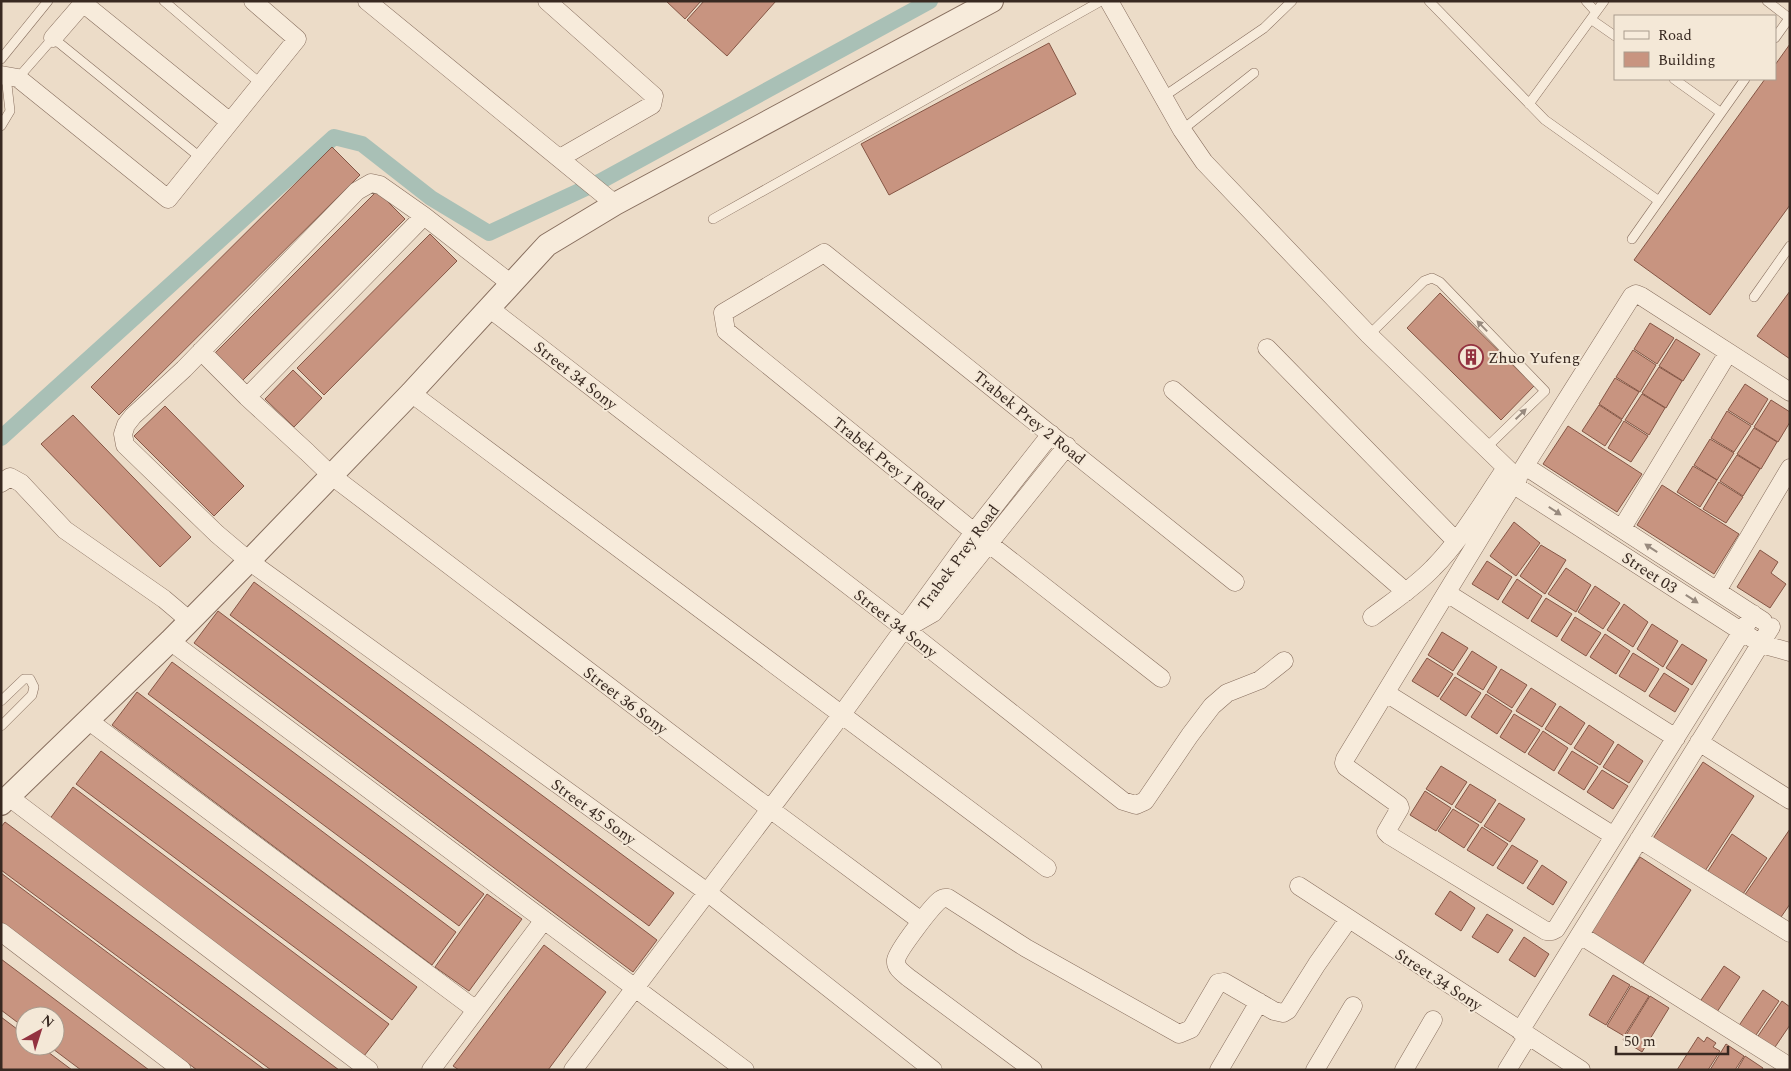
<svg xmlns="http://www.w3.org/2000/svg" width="1791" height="1071" viewBox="0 0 1791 1071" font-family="Spectral,serif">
	<rect width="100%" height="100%" fill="#ecdcc8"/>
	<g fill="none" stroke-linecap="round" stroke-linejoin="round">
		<path stroke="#a9c0b6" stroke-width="16" d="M1,438L334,137L362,144L431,198L489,233L601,181L930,1"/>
	</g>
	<path fill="#c89480" stroke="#855645" d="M666,1H701L685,19Z
		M704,1H776L727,56L687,20Z
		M1049,43L1076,94L889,195L861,144Z
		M1790,44V205L1710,315L1634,260L1765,79H1775V65Z
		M332,147L360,175L119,415L91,387Z
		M377,191L405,219L242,381L215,353Z
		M430,234L457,261L324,395L297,368Z
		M1790,291V359L1757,336Z
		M1440,293L1534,386L1501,420L1407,328Z
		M1650,323L1674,338L1657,364L1634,349Z
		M1676,339L1700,354L1683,381L1659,366Z
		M1633,350L1656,365L1640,392L1616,377Z
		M1659,367L1682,381L1666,408L1642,393Z
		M293,370L322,398L294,427L265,399Z
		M1615,378L1639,392L1622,419L1599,404Z
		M1745,384L1768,399L1752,425L1728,410Z
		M1642,394L1665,408L1649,435L1625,420Z
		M1771,400L1790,412V422L1778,442L1754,427Z
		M1599,405L1622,420L1605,446L1582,431Z
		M165,406L244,486L214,516L134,436Z
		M1727,411L1751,426L1734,452L1711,438Z
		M73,415L191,537L160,567L41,444Z
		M1624,421L1648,436L1631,462L1608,448Z
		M1568,426L1642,474L1617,512L1543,464Z
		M1754,428L1777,442L1761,469L1737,454Z
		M1710,439L1734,453L1717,480L1694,465Z
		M1737,455L1760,469L1743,496L1720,481Z
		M1693,466L1717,480L1700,507L1677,492Z
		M1719,482L1743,497L1726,523L1703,509Z
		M1662,485L1739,534L1714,574L1637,525Z
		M1514,522L1540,543L1516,576L1490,556Z
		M1541,545L1566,560L1545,594L1520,576Z
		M1760,550L1778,562L1771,573L1786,584L1770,608L1737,587Z
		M1487,561L1512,577L1498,600L1472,584Z
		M1566,568L1591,585L1576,612L1548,594Z
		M1517,579L1542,596L1528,619L1502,602Z
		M254,582L674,893L649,926L230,615Z
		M1595,586L1620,603L1603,629L1578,612Z
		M1546,598L1572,614L1557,637L1531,621Z
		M1624,604L1648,622L1633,647L1607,630Z
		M218,611L657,940L633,972L194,643Z
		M1575,617L1601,633L1586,656L1561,640Z
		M1652,624L1678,641L1663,667L1637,649Z
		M1442,632L1468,648L1453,671L1428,655Z
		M1605,634L1630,651L1616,674L1590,657Z
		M1682,644L1707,660L1692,685L1666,668Z
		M1472,651L1497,667L1483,690L1457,674Z
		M1633,653L1659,669L1645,692L1619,676Z
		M1427,658L1453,674L1438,697L1412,681Z
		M172,662L484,894L459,926L148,694Z
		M1501,669L1527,685L1512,708L1487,692Z
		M1664,673L1689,689L1675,712L1649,696Z
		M1455,677L1481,693L1466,716L1440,699Z
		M1531,688L1556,704L1542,727L1516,711Z
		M137,692L456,932L432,965L112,725Z
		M1486,694L1512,711L1497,734L1471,717Z
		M1560,706L1585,723L1571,745L1545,729Z
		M1514,714L1540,730L1525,753L1500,737Z
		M1589,725L1614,742L1600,765L1574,748Z
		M1543,731L1568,748L1554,771L1528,754Z
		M1618,744L1643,761L1629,783L1603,767Z
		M101,751L417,987L392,1020L76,784Z
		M1572,751L1598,767L1584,790L1558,773Z
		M1703,762L1754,796L1703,874L1652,840Z
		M1441,766L1467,782L1452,805L1426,789Z
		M1602,770L1628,786L1613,809L1587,792Z
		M1470,784L1496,800L1481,823L1455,807Z
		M73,787L389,1024L364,1056L49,820Z
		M1425,791L1451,808L1436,831L1410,815Z
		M1499,803L1525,819L1510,842L1484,826Z
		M1453,809L1479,825L1464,848L1438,831Z
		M5,822L339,1070H271L1,870V827Z
		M1482,827L1508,844L1493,866L1467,850Z
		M1790,829V904L1779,920L1744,896Z
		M1732,834L1767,858L1741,897L1706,874Z
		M1512,845L1538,861L1523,884L1497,868Z
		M1640,857L1691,890L1640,968L1589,935Z
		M1542,865L1567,882L1553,905L1527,888Z
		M1,873L265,1070H197L1,924Z
		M1450,891L1475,908L1461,931L1435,914Z
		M487,894L522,919L469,991L435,967Z
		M1487,914L1513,930L1498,953L1472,937Z
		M1524,937L1549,954L1535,977L1509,960Z
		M544,945L606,992L548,1070H459L453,1066Z
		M1,959L149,1070H81L49,1046H55V1016H25V1028L1,1010Z
		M1724,966L1740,977L1715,1015L1699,1003Z
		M1613,975L1630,985L1606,1025L1589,1015Z
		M1631,986L1649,996L1624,1036L1607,1026Z
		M1763,990L1779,1001L1754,1038L1738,1027Z
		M1650,996L1669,1008L1642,1052L1623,1040Z
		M1782,1001L1790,1007V1025L1773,1050L1756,1039Z
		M1,1017L25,1035V1046H40L72,1070H4L1,1068Z
		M1698,1037L1704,1042L1707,1037L1716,1043L1713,1047L1720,1051L1708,1070H1677Z
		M1726,1044L1744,1056L1735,1070H1710Z
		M1745,1056L1763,1068L1762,1070H1737Z"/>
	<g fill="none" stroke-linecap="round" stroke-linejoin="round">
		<defs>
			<path id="service" d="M164,1L261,84
				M1429,1L1545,120L1659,201
				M1586,1L1596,12
				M1767,1L1789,18
				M1592,20L1615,36
				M1775,38L1790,17
				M1,59L48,1
				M18,78L53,38L201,158
				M1674,79L1720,112
				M1163,97L1264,28L1292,1
				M1529,104L1604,1
				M1,126L10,111L6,76
				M1182,130L1254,73
				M713,219L1101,1
				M1632,239L1745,79
				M1754,297L1790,246
				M1369,335L1424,281L1432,278L1440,282L1545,391L1486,448
				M1,701L24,679H30L34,687L32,695L1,726"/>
			<path id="minor" d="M367,1L615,204
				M547,1L654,96L652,105L560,158
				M1109,1L1182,130L1204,162L1369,335L1518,479
				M83,3L230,122
				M53,38L85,1
				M1,75L18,78L168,199L297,39L253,1
				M510,283L424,216L380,185L371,183L357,191L184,369L133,416L126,425L123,434L125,445L217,534L249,561L707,892L933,1070
				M489,308L905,629L1123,801L1136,805L1145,801L1190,735L1212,706L1227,693L1260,680L1284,661
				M1267,348L1456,541
				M201,351L247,397L307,452L332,476L770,809L921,921
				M1173,390L1406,592
				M411,393L1047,868
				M247,397L424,216
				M1525,466L1763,621
				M1,483L10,477L21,483L65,530L164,599L190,621
				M1514,485L1761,644L1790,652
				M1622,528L1728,353
				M1717,591L1790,468
				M1447,593L1676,738
				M1753,614L1556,929L1552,931H1546L1389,835L1386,832L1400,808L1399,805L1346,767L1344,763L1345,759L1495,513L1632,296L1636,294L1641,296L1790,392
				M1372,617C1393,601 1415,587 1433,568C1462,539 1483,501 1506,468
				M912,625L933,613L1067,446
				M170,641L745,1070
				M1161,678L974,532L726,331L723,313L824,253L1235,582
				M1386,693L1614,836
				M89,721L476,1010
				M1699,742L1790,800
				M9,797L369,1070
				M1639,839L1790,933
				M1299,886L1581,1070
				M1,932L182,1070
				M1580,935L1790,1067
				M1520,1031L1771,627
				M431,1070L544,920
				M573,1070L842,714L974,532L1051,434
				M1033,1070L909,978C903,973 895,968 896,960C898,950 932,906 940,900C944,897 943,898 948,898L1026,948L1179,1034L1191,1029L1218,983L1224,982L1274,1011L1283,1013L1288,1010L1317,964L1348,920
				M1219,1070L1259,1002
				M1315,1070L1353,1006
				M1404,1070L1433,1020
				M1507,1070L1528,1036"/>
			<path id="tertiary" d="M1,804L170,641L249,561L411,393L547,245L615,204L992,1"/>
		</defs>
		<use href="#service" stroke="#876e5e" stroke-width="10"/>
		<use href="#minor" stroke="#876e5e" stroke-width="19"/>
		<use href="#tertiary" stroke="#876e5e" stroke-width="24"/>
		<use href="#service" stroke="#f7ebdb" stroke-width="9"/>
		<use href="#minor" stroke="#f7ebdb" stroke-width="18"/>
		<use href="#tertiary" stroke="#f7ebdb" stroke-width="22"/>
	</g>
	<defs><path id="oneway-solid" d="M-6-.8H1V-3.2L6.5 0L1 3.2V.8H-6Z" transform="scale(1.25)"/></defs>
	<g fill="#988a7e">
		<use href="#oneway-solid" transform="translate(1482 326) rotate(-134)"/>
		<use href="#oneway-solid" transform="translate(1521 414) rotate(-44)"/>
		<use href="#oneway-solid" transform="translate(1555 511) rotate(33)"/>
		<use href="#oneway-solid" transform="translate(1651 548) rotate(-147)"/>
		<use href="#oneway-solid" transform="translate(1692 599) rotate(33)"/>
	</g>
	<defs>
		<symbol id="building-ring" viewBox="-11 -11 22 22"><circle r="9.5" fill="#f4e8d7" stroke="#933240" stroke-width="1.5"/><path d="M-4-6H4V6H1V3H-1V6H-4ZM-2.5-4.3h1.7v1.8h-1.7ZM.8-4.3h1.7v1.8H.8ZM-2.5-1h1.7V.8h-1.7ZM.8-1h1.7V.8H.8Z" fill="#933240"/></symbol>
	</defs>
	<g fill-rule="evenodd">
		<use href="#building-ring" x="1457" y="343" width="28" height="28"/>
	</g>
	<g text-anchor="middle" stroke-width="4" stroke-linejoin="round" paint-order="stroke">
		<g font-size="16" fill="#382921" stroke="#f4e8d7" text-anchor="start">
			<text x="1488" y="363">Zhuo Yufeng</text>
		</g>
		<g font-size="16" fill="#382921" stroke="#f4e8d7">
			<text transform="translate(576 375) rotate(38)" y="6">Street 34 Sony</text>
			<text transform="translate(1030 417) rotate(39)" y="6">Trabek Prey 2 Road</text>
			<text transform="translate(889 463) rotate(39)" y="6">Trabek Prey 1 Road</text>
			<text transform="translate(958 557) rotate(-54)" y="6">Trabek Prey Road</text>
			<text transform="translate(1650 572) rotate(33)" y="6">Street 03</text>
			<text transform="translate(896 623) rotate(38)" y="6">Street 34 Sony</text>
			<text transform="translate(626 700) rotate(37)" y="6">Street 36 Sony</text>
			<text transform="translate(594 811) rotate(36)" y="6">Street 45 Sony</text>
			<text transform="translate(1439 979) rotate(33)" y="6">Street 34 Sony</text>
		</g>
	</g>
	<rect width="1791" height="1071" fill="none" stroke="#382921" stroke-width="5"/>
	<rect x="1614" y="15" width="162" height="65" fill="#f4e8d7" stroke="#a99c8e"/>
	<rect x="1624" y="31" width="25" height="8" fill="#f7ebdb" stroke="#a99c8e"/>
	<text x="1658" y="40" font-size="15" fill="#382921">Road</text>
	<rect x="1624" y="52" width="25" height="15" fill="#c89480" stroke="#a99c8e"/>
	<text x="1658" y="65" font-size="15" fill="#382921">Building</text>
	<g transform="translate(40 1031) rotate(39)"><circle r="24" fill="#f4e8d7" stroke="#a99c8e"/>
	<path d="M0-4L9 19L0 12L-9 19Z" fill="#933240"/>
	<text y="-8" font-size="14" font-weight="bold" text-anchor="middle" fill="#382921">N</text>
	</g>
	<path d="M1616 1046v8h112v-8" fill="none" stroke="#382921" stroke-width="2.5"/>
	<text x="1624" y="1046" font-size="15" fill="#382921" stroke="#f4e8d7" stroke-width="4" paint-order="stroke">50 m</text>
</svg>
